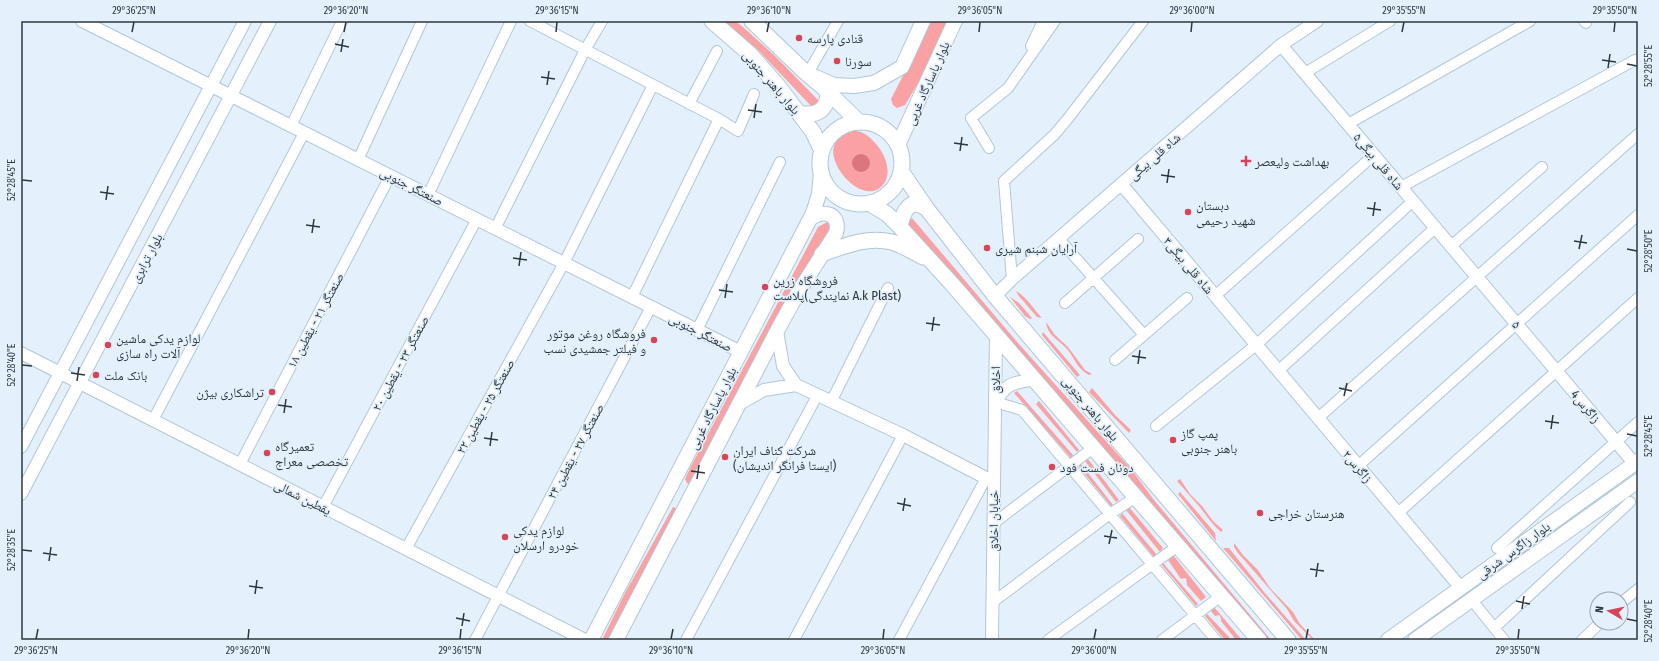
<svg xmlns="http://www.w3.org/2000/svg" width="1659" height="661" viewBox="0 0 1659 661" font-family="'Fira Sans Condensed','Noto Naskh Arabic',sans-serif">
	<rect width="100%" height="100%" fill="#e4f1fc"/>
	<path fill="#faa1a4" d="M724,21H735L743,27L775,56L820,102L812,107L758,50Z
		M931,21H947L920,80L905,105L897,108L893,105L891,99Z
		M851,130C855,131 860,131 863,133C878,141 894,165 885,182C868,210 827,168 834,146C837,138 844,134 851,130Z
		M912,218L1018,343L1131,469L1154,500L1271,640H1262L906,225Z
		M829,221L833,225L692,487L687,483L685,479L690,468L818,227Z
		M1016,291C1027,297 1034,310 1042,318L1037,317L1018,295Z
		M1010,297L1019,303L1032,318L1030,319L1025,316Z
		M1046,322L1055,335L1068,347L1085,370L1092,374L1089,375C1076,368 1075,358 1067,349C1059,340 1047,335 1046,322Z
		M1043,332L1080,375L1077,377L1042,335Z
		M1092,388L1116,416L1131,430L1129,433L1089,392Z
		M1017,391L1073,455L1071,458L1014,393Z
		M1039,401L1079,450L1077,452L1036,404Z
		M1088,459L1119,500L1116,502L1085,461Z
		M1081,464L1113,505L1111,506L1079,467Z
		M1180,479L1190,494L1202,506L1213,521L1223,530L1221,532C1210,522 1207,516 1198,505C1191,497 1184,489 1177,481Z
		M1180,492L1215,533L1216,541L1178,494Z
		M673,507L678,509L611,640H602L624,595Z
		M1129,507L1163,548L1160,552L1126,510Z
		M1122,513L1157,555L1154,557L1120,516Z
		M1234,543L1243,555L1258,570L1270,588L1293,612L1300,624L1315,640H1313L1294,621L1287,609L1238,553L1234,547Z
		M1223,548H1229L1264,592L1306,640H1302Z
		M1173,555L1206,597L1201,601L1187,585L1186,578L1181,579L1168,560Z
		M1163,563L1198,604L1196,606L1161,564Z
		M1214,607L1242,640H1236L1221,621V618L1219,615L1215,616L1211,611Z
		M1207,614L1229,637L1231,640H1225L1205,616Z"/>
	<path fill="#da767c" d="M852 163a9 9 0 1 1 18 0a9 9 0 1 1-18 0Z"/>
	<g fill="none" stroke-linecap="round" stroke-linejoin="round">
		<defs>
			<path id="minor" d="M530,21L719,119L738,131L754,94
				M1584,21L1586,23
				M1031,46L1043,21
				M808,73L838,21
				M1305,73L1390,21
				M689,104L717,51
				M1348,124L1530,21
				M291,126L342,21
				M989,148L971,118L1008,88L1055,21
				M358,160L422,21
				M1401,187L1635,60
				M428,195L511,21
				M495,229L585,50L602,21
				M1059,239L1144,335
				M1451,246L1542,167
				M1012,279L1004,181L1054,135L1066,121L1143,21
				M1215,296L1374,155
				M632,297L719,119
				M1065,303L1138,239
				M697,330L780,162
				M1115,360L1187,298
				M1278,371L1435,228
				M831,402L888,288
				M995,402L1022,410L1216,640
				M1318,418L1638,134
				M153,420L304,133
				M1156,426L1256,345L1413,201
				M240,464L390,176
				M1358,466L1638,215
				M323,507L477,219
				M1398,513L1638,298
				M994,523L1093,448
				M1497,548L1638,422
				M406,549L564,263L653,85
				M1471,599L1504,640
				M993,602L1110,514L1136,497
				M1621,603L1638,589
				M1494,628L1630,502
				M475,640L651,307
				M686,640L817,396
				M794,640L903,435
				M899,640L986,478
				M1048,640L1179,545
				M1162,640L1221,596
				M1582,640L1600,623"/>
			<path id="tertiary" d="M82,21L741,352
				M1281,45L1634,463
				M1122,185L1461,588
				M995,296L1012,279L1281,45L1317,21
				M777,331L783,366L796,385L903,435L986,478H994
				M21,353L585,640
				M995,402C1009,381 1012,384 1035,379
				M739,404L764,390L796,385
				M21,447L245,21
				M21,494L270,21
				M992,640L996,333"/>
			<path id="secondary" d="M811,75L834,85L854,86L874,83L902,67L923,21
				M898,145L955,21
				M591,640L813,213L819,194L821,172
				M616,640L778,329L799,291L836,233C841,213 823,209 810,219
				M1388,640L1638,461
				M1415,640L1638,481"/>
			<path id="primary" d="M712,21L750,54L779,87L813,132L822,151
				M752,21L804,71L824,88L859,122
				M799,113C817,117 828,110 828,91
				M820 163a41 41 0 1 1 82 0a41 41 0 1 1-82 0Z
				M901,171L927,209L995,296L1288,640
				M869,203L887,214L900,227L952,284L1259,640
				M900,227C903,211 910,196 927,209
				M822,254C844,246 867,236 892,242C902,245 913,252 923,257"/>
		</defs>
		<use href="#minor" stroke="#b0c7d7" stroke-width="12"/>
		<use href="#tertiary" stroke="#b0c7d7" stroke-width="14"/>
		<use href="#secondary" stroke="#b0c7d7" stroke-width="16"/>
		<use href="#primary" stroke="#b0c7d7" stroke-width="17"/>
		<use href="#minor" stroke="#fff" stroke-width="10"/>
		<use href="#tertiary" stroke="#fff" stroke-width="12"/>
		<use href="#secondary" stroke="#fff" stroke-width="14"/>
		<use href="#primary" stroke="#fff" stroke-width="15"/>
	</g>
	<path fill="none" stroke="#2e373d" stroke-width="1.5" d="M132,32L134,22M344,32L346,22M556,32L557,22M767,32L769,22M979,32L980,22M1191,32L1192,22M1402,32L1404,22M1614,32L1615,22M335,44L349,47M341,52L343,39M1602,60L1616,62M1627,64L1637,66M1608,68L1610,54M541,77L555,79M547,85L549,71M748,110L762,112M754,118L756,104M954,143L968,145M960,151L962,137M1161,175L1175,177M22,180L32,181M1167,183L1169,169M100,192L114,194M106,200L108,186M1367,208L1381,210M1373,216L1375,202M306,225L320,227M312,233L314,219M1574,241L1587,243M1579,249L1582,235M1627,249L1637,251M513,258L527,260M519,266L521,252M719,290L733,292M725,298L727,284M926,323L940,325M932,331L934,317M1132,356L1146,358M1138,364L1140,350M22,365L32,366M71,373L85,375M77,381L79,367M1339,388L1352,391M1344,396L1347,383M278,405L292,407M284,413L286,399M1545,421L1559,423M1551,429L1553,415M1627,434L1637,436M484,438L498,440M490,446L492,432M691,471L705,473M697,479L699,465M897,503L911,506M903,511L905,498M1104,536L1117,538M1109,544L1112,530M22,550L32,551M43,553L57,555M49,561L51,547M1310,569L1324,571M1316,577L1318,563M249,586L263,588M255,594L257,580M1516,601L1530,604M1522,609L1524,596M456,618L470,621M1627,619L1637,621M462,626L464,613M36,639L38,629M248,639L249,629M460,639L461,629M671,639L673,629M883,639L884,629M1094,639L1096,629M1306,639L1308,629M1518,639L1519,629"/>
	<g fill="#d54557" stroke="#e4f1fc" stroke-width="1.5">
		<circle cx="799" cy="38" r="4"/>
		<circle cx="837" cy="61" r="4"/>
		<path d="M1244 155h4v4h4v4h-4v4h-4v-4h-4v-4h4z"/>
		<circle cx="1188" cy="212" r="4"/>
		<circle cx="987" cy="248" r="4"/>
		<circle cx="765" cy="287" r="4"/>
		<circle cx="654" cy="340" r="4"/>
		<circle cx="108" cy="345" r="4"/>
		<circle cx="96" cy="375" r="4"/>
		<circle cx="272" cy="392" r="4"/>
		<circle cx="1173" cy="440" r="4"/>
		<circle cx="267" cy="453" r="4"/>
		<circle cx="725" cy="457" r="4"/>
		<circle cx="1052" cy="467" r="4"/>
		<circle cx="1260" cy="513" r="4"/>
		<circle cx="505" cy="537" r="4"/>
	</g>
	<g text-anchor="middle" stroke-width="3.5" stroke-linejoin="round" paint-order="stroke">
		<g font-size="13" fill="#2e373d" stroke="#e4f1fc" text-anchor="start">
			<text x="807" y="43">قنادی پارسه</text>
			<text x="845" y="66">سورنا</text>
			<text x="1255" y="166">بهداشت ولیعصر</text>
			<text x="1196" y="210">دبستان<tspan x="1196" dy="15">شهید رحیمی</tspan></text>
			<text x="995" y="253">آرایان شبنم شیری</text>
			<text x="773" y="285">فروشگاه زرین<tspan x="773" dy="15">پلاست(نمایندگی A.k Plast)</tspan></text>
			<text x="646" y="338" text-anchor="end">فروشگاه روغن موتور<tspan x="646" dy="15">و فیلتر جمشیدی نسب</tspan></text>
			<text x="116" y="343">لوازم یدکی ماشین<tspan x="116" dy="15">آلات راه سازی</tspan></text>
			<text x="104" y="380">بانک ملت</text>
			<text x="264" y="397" text-anchor="end">تراشکاری بیژن</text>
			<text x="1181" y="438">پمپ گاز<tspan x="1181" dy="15">باهنر جنوبی</tspan></text>
			<text x="275" y="451">تعمیرگاه<tspan x="275" dy="15">تخصصی معراج</tspan></text>
			<text x="733" y="455">شرکت کناف ایران<tspan x="733" dy="15">(ایستا فرانگر اندیشان)</tspan></text>
			<text x="1060" y="472">دونان فست فود</text>
			<text x="1268" y="518">هنرستان خراجی</text>
			<text x="513" y="535">لوازم یدکی<tspan x="513" dy="15">خودرو ارسلان</tspan></text>
		</g>
		<g font-size="13" fill="#2e373d" stroke="#e4f1fc">
			<text transform="translate(772 82) rotate(49)" y="5">بلوار باهنر جنوبی</text>
			<text transform="translate(927 83) rotate(-66)" y="5">بلوار پاسارگاد غربی</text>
			<text transform="translate(1154 156) rotate(-41)" y="5">شاه قلی بیگی</text>
			<text transform="translate(1379 161) rotate(50)" y="5">شاه قلی بیگی۵</text>
			<text transform="translate(412 186) rotate(27)" y="5">صنعتگر جنوبی</text>
			<text transform="translate(146 258) rotate(-62)" y="5">بلوار ترابری</text>
			<text transform="translate(1189 265) rotate(50)" y="5">شاه قلی بیگی۳</text>
			<text transform="translate(315 320) rotate(-62)" y="5">صنعتگر ۲۱ - یقطین ۱۸</text>
			<text transform="translate(1517 324) rotate(50)" y="5">۵</text>
			<text transform="translate(701 332) rotate(27)" y="5">صنعتگر جنوبی</text>
			<text transform="translate(400 363) rotate(-62)" y="5">صنعتگر ۲۳ - یقطین ۲۰</text>
			<text transform="translate(995 380) rotate(-90)" y="5">اخلاق</text>
			<text transform="translate(485 406) rotate(-61)" y="5">صنعتگر ۲۵ - یقطین ۲۲</text>
			<text transform="translate(1586 406) rotate(50)" y="5">زاگرس4</text>
			<text transform="translate(712 408) rotate(-63)" y="5">بلوار پاسارگاد غربی</text>
			<text transform="translate(1091 408) rotate(50)" y="5">بلوار باهنر جنوبی</text>
			<text transform="translate(575 451) rotate(-62)" y="5">صنعتگر ۲۷ - یقطین ۲۴</text>
			<text transform="translate(1358 466) rotate(50)" y="5">زاگرس۲</text>
			<text transform="translate(303 497) rotate(27)" y="5">یقطین شمالی</text>
			<text transform="translate(993 521) rotate(-90)" y="5">خیابان اخلاق</text>
			<text transform="translate(1513 550) rotate(-36)" y="5">بلوار زاگرس شرقی</text>
		</g>
	</g>
	<rect width="1659" height="661" fill="none" stroke="#e4f1fc" stroke-width="44"/>
	<g transform="translate(1609 611) rotate(279)"><circle r="19" fill="#e4f1fc" stroke="#9ba7b0"/>
	<path d="M0-3L7 15L0 10L-7 15Z" fill="#d54557"/>
	<text y="-6" font-size="11" font-weight="bold" text-anchor="middle" fill="#2e373d">N</text>
	</g>
	<rect x="22" y="22" width="1615" height="617" fill="none" stroke="#2e373d" stroke-width="1.5"/>
	<g font-size="10" text-anchor="middle" fill="#2e373d">
		<text x="134" y="14">29°36'25"N</text>
		<text x="346" y="14">29°36'20"N</text>
		<text x="557" y="14">29°36'15"N</text>
		<text x="769" y="14">29°36'10"N</text>
		<text x="980" y="14">29°36'05"N</text>
		<text x="1192" y="14">29°36'00"N</text>
		<text x="1404" y="14">29°35'55"N</text>
		<text x="1615" y="14">29°35'50"N</text>
		<text transform="translate(1648 66) rotate(-90)" y="4">52°28'55"E</text>
		<text transform="translate(11 180) rotate(-90)" y="4">52°28'45"E</text>
		<text transform="translate(1648 251) rotate(-90)" y="4">52°28'50"E</text>
		<text transform="translate(11 365) rotate(-90)" y="4">52°28'40"E</text>
		<text transform="translate(1648 436) rotate(-90)" y="4">52°28'45"E</text>
		<text transform="translate(11 550) rotate(-90)" y="4">52°28'35"E</text>
		<text transform="translate(1648 621) rotate(-90)" y="4">52°28'40"E</text>
		<text x="36" y="654">29°36'25"N</text>
		<text x="248" y="654">29°36'20"N</text>
		<text x="460" y="654">29°36'15"N</text>
		<text x="671" y="654">29°36'10"N</text>
		<text x="883" y="654">29°36'05"N</text>
		<text x="1094" y="654">29°36'00"N</text>
		<text x="1306" y="654">29°35'55"N</text>
		<text x="1518" y="654">29°35'50"N</text>
	</g>
</svg>
